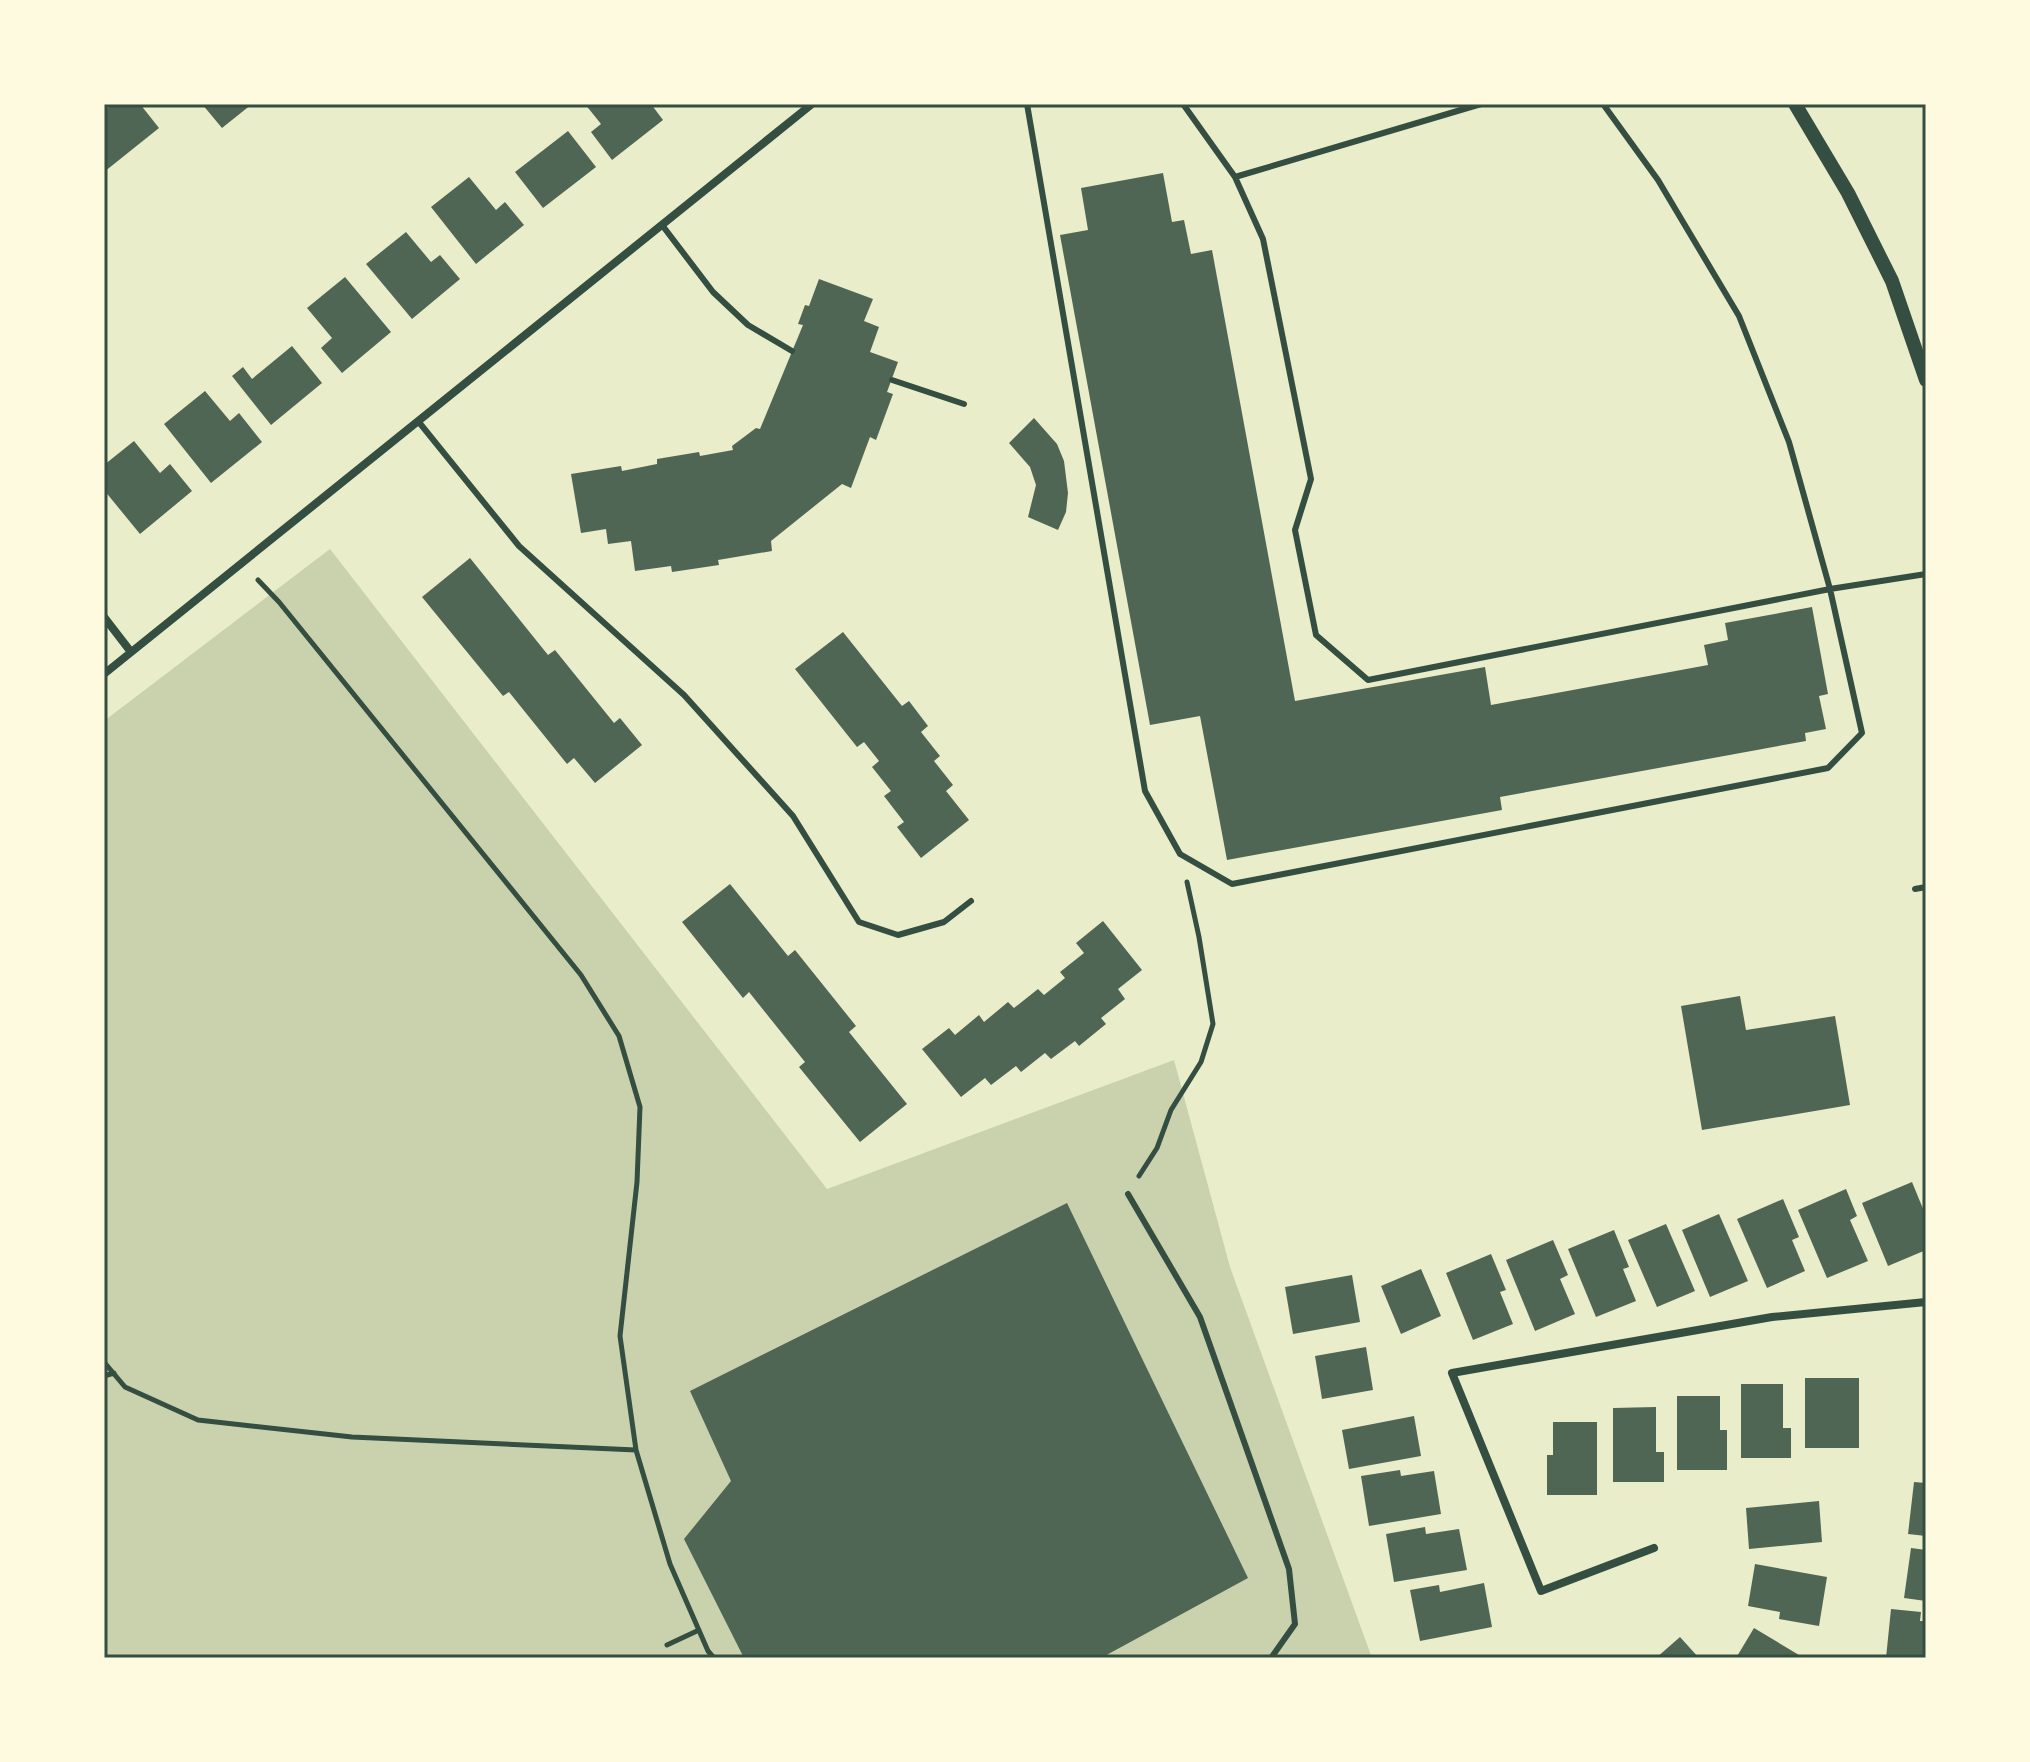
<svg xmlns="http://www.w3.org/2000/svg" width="2030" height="1762" viewBox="0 0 2030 1762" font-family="'Exo 2',sans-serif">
	<rect width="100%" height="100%" fill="#e9edc9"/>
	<path fill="#cad2ad" d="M330,549L827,1189L1174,1060L1230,1267L1372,1658H104V721Z"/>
	<path fill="#4f6655" d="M112,104H140L159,128L104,172V111Z
		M202,104H252L222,128Z
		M585,104H651L663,120L612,160L591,132L601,124Z
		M568,131L596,167L543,208L515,172Z
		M1163,173L1172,222L1184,220L1191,254L1212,250L1295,701L1485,667L1491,705L1708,665L1704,645L1728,640L1725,623L1812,607L1828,694L1819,696L1826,729L1805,733L1806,741L1500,797L1502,810L1227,860L1200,716L1150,725L1060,235L1088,230L1081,188Z
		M469,177L496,210L505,202L524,225L476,264L431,207Z
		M406,232L431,262L440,255L460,279L412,319L366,264Z
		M345,277L391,332L342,373L321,348L332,338L307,308Z
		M819,279L873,299L864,321L879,327L870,352L898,362L887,392L893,394L876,440L870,437L851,488L842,484L771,541L772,551L718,560L719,565L672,572L671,566L635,571L631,541L608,544L606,529L581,533L571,474L621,466L622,471L657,464V459L699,452L700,456L733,450L732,446L756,428L760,429L803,325L798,324L805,305L809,306Z
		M292,346L322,383L271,425L232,376L243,367L252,379Z
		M205,391L230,421L239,413L262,442L211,483L164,424Z
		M1034,418L1057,444L1064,461L1068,493L1066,512L1058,530L1028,517L1036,485L1030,467L1009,443Z
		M134,441L160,473L170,464L192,491L140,534L104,490V465Z
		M470,558L548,655L555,650L614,723L620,718L642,745L595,783L574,758L567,764L509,692L503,696L422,597Z
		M843,632L902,706L909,701L928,726L921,732L940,756L934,761L953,785L946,791L969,820L921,858L897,827L904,822L884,796L891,791L872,767L879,761L864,742L857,747L795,669Z
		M730,884L788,956L795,950L856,1026L849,1032L907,1104L860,1142L799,1067L805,1062L749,992L743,998L682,922Z
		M1103,921L1142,970L1118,989L1125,999L1101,1018L1106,1024L1079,1046L1075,1041L1051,1059L1045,1053L1021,1072L1016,1066L991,1085L985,1078L961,1097L922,1049L949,1028L955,1035L979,1015L984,1022L1008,1002L1014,1008L1038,989L1044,995L1065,978L1060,972L1084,953L1076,943Z
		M1740,996L1746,1030L1835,1016L1850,1105L1702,1130L1681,1006Z
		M1912,1182L1926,1216V1250L1888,1266L1862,1203Z
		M1846,1189L1857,1216L1850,1220L1868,1261L1827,1278L1798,1210Z
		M1783,1199L1799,1237L1792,1240L1805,1271L1767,1288L1737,1219Z
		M1067,1203L1248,1578L1101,1658H744L684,1539L731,1481L690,1391Z
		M1719,1214L1748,1281L1710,1297L1682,1230Z
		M1666,1224L1695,1291L1657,1307L1628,1240Z
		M1614,1230L1629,1267L1623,1269L1636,1301L1596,1317L1568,1249Z
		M1553,1240L1568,1275L1560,1279L1575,1314L1535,1331L1506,1260Z
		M1491,1254L1506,1290L1500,1292L1513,1324L1473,1340L1446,1273Z
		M1421,1269L1441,1316L1401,1334L1381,1286Z
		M1352,1275L1360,1322L1293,1334L1285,1287Z
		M1366,1347L1373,1390L1322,1399L1315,1356Z
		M1805,1378H1859V1448H1805Z
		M1741,1384H1783V1428H1791V1458H1741Z
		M1677,1396H1720V1430H1727V1470H1677Z
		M1656,1407V1452H1664V1482H1613V1408Z
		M1414,1416L1421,1456L1349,1469L1342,1430Z
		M1553,1422H1597V1495H1547V1455H1553Z
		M1400,1470L1401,1476L1434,1471L1441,1514L1369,1526L1361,1476Z
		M1914,1482L1926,1483V1536L1908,1534Z
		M1819,1501L1822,1542L1749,1549L1746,1508Z
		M1425,1527L1426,1534L1459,1529L1467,1570L1394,1582L1386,1534Z
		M1911,1548L1926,1550V1601L1904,1598Z
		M1755,1564L1827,1577L1819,1626L1779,1619L1780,1612L1748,1606Z
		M1484,1583L1492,1627L1420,1641L1410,1590L1439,1585L1440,1592Z
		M1891,1609L1921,1612L1920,1621H1926V1658H1886Z
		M1754,1628L1804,1658H1736Z
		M1680,1637L1699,1658H1656Z"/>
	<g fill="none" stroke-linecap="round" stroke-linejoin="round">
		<path stroke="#344e41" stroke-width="5" d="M258,580L279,602L581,975L619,1036L640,1107L637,1182L620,1336L636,1450L670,1564L708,1651L714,1658
			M1139,1176L1157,1148L1171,1110L1201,1062L1213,1024L1199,937L1187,882
			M104,1362L125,1387L198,1420L352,1437L636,1450
			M104,1376L114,1373
			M667,1645L699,1630"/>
		<path stroke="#344e41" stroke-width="6" d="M1027,104L1145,791L1180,854L1232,884L1828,768L1862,733L1830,589L1789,442L1739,316L1658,180L1603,104
			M1183,104L1235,177L1263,239L1311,479L1295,530L1316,635L1368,680L1830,589L1926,574
			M1235,177L1481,104
			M662,225L713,292L748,325L792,351
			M892,380L964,404
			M418,421L519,546L684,695L793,816L859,922L898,935L944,922L971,901
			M1915,889L1926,887
			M1128,1194L1200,1317L1289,1569L1295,1624L1271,1658"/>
		<path stroke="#344e41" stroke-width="8" d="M104,617L131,652
			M104,674L812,104
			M1654,1548L1541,1591L1452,1373L1772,1317L1926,1302"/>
		<path stroke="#344e41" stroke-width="14" d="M1795,104L1848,193L1892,281L1926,380"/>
	</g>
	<rect width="2030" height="1762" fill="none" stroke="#fefae0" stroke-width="212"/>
	<rect x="106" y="106" width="1818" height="1550" fill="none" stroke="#344e41" stroke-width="3"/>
</svg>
